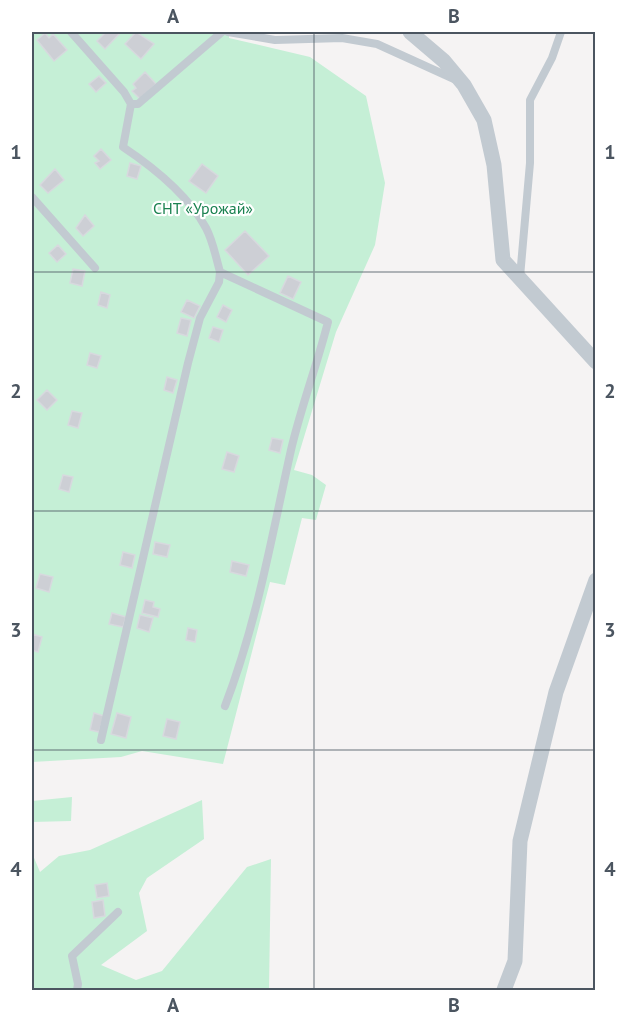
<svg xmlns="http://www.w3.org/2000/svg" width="627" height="1022" viewBox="0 0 627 1022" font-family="'PT Sans',sans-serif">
	<rect width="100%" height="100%" fill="#f5f3f3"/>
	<path fill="#c5efd6" d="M32,32H229V38L310,57L366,96L385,183L375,245L336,332L294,470L312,475L326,485L316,520L302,518L285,585L270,582L223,764L142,751L121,757L32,762Z
		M72,797L71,821L32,822V801Z
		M202,800L204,839L147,878L139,893L147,931L101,965L136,980L162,971L247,867L271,859L269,990H32V853L40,872L59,856L90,850Z"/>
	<path fill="#cdcfd5" stroke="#d7d9de" stroke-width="1.5" d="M106,32H121L105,49L97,41Z
		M136,32L154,44L141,59L125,44Z
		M45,33L49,38L53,34L67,50L54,61L37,40Z
		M145,72L156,84L140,99L132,91L136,88L133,84Z
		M99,76L106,83L96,92L89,84Z
		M101,149L111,160L100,169L95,163L99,161L94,156Z
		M130,163L141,166L137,179L127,176Z
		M202,164L218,176L206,193L189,181Z
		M55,169L64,180L48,193L40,185Z
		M85,215L94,226L83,236L76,228Z
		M245,231L269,256L248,275L225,250Z
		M58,245L66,254L57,262L49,253Z
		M73,269L85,271L82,286L70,283Z
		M288,276L301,282L293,299L280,293Z
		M101,292L110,295L107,308L98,305Z
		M187,300L200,306L194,318L181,312Z
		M223,305L232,310L226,322L217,317Z
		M181,318L191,320L187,336L177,333Z
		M213,327L223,330L219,342L209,338Z
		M90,353L101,356L97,368L87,365Z
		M167,377L177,380L173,393L164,390Z
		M47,390L57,400L47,410L37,400Z
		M72,411L82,413L78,428L68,425Z
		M272,438L283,440L280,453L269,450Z
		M227,452L239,456L234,472L222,469Z
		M63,475L73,477L69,492L59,489Z
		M155,542L170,545L167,557L153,554Z
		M123,552L135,555L132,568L120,565Z
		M232,561L249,565L246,576L230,572Z
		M40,574L53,577L49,592L36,588Z
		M145,600L154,602L153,607L160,609L158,617L142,613Z
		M112,613L126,617L123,627L109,624Z
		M140,615L153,618L149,632L137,628Z
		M188,628L197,630L195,642L186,640Z
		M32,634L42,637L38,652L32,650Z
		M94,713L104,716L99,732L90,730Z
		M117,713L131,717L126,738L111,734Z
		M167,719L180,722L176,739L163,736Z
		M107,883L109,896L97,898L95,885Z
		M103,900L105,916L94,918L92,902Z"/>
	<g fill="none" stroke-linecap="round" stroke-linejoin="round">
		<path stroke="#c2cad1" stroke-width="8" d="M71,32L124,92L131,104L123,147C153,167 188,195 206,228C213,241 216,258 220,272L328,322C317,365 301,407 291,450C272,535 257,623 225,706
			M228,32L275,40L342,38L377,44L454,79
			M131,104H138L222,32
			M32,197L95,268
			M520,277L530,163V100L552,58L561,32
			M101,740L188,363L200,318L219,282L220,272
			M77,990L78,984L72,956L118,912"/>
		<path stroke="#c2cad1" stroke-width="15" d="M410,32L444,61L464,85L484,120L494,165L503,260L596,362
			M504,990L515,961L520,841L556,692L596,580"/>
	</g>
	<path fill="none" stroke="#4b5560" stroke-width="1.5" stroke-opacity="0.55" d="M314,32V990M32,272H596M32,511H596M32,750H596"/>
	<g text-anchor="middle" stroke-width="4.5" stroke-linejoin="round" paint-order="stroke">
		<g font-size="16" fill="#1b8251" stroke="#fff">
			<text x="203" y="214">СНТ «Урожай»</text>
		</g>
	</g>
	<rect width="627" height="1022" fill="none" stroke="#ffffff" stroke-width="66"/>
	<rect x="33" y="33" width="561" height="956" fill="none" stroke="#4b5560" stroke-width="2"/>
	<g font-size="20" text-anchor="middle" font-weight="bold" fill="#4b5560">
		<text x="173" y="23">A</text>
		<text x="454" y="23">B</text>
		<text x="16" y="159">1</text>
		<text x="610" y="159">1</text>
		<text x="16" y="398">2</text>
		<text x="610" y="398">2</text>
		<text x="16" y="637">3</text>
		<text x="610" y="637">3</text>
		<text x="16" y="876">4</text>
		<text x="610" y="876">4</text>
		<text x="173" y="1012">A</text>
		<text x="454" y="1012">B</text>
	</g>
</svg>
